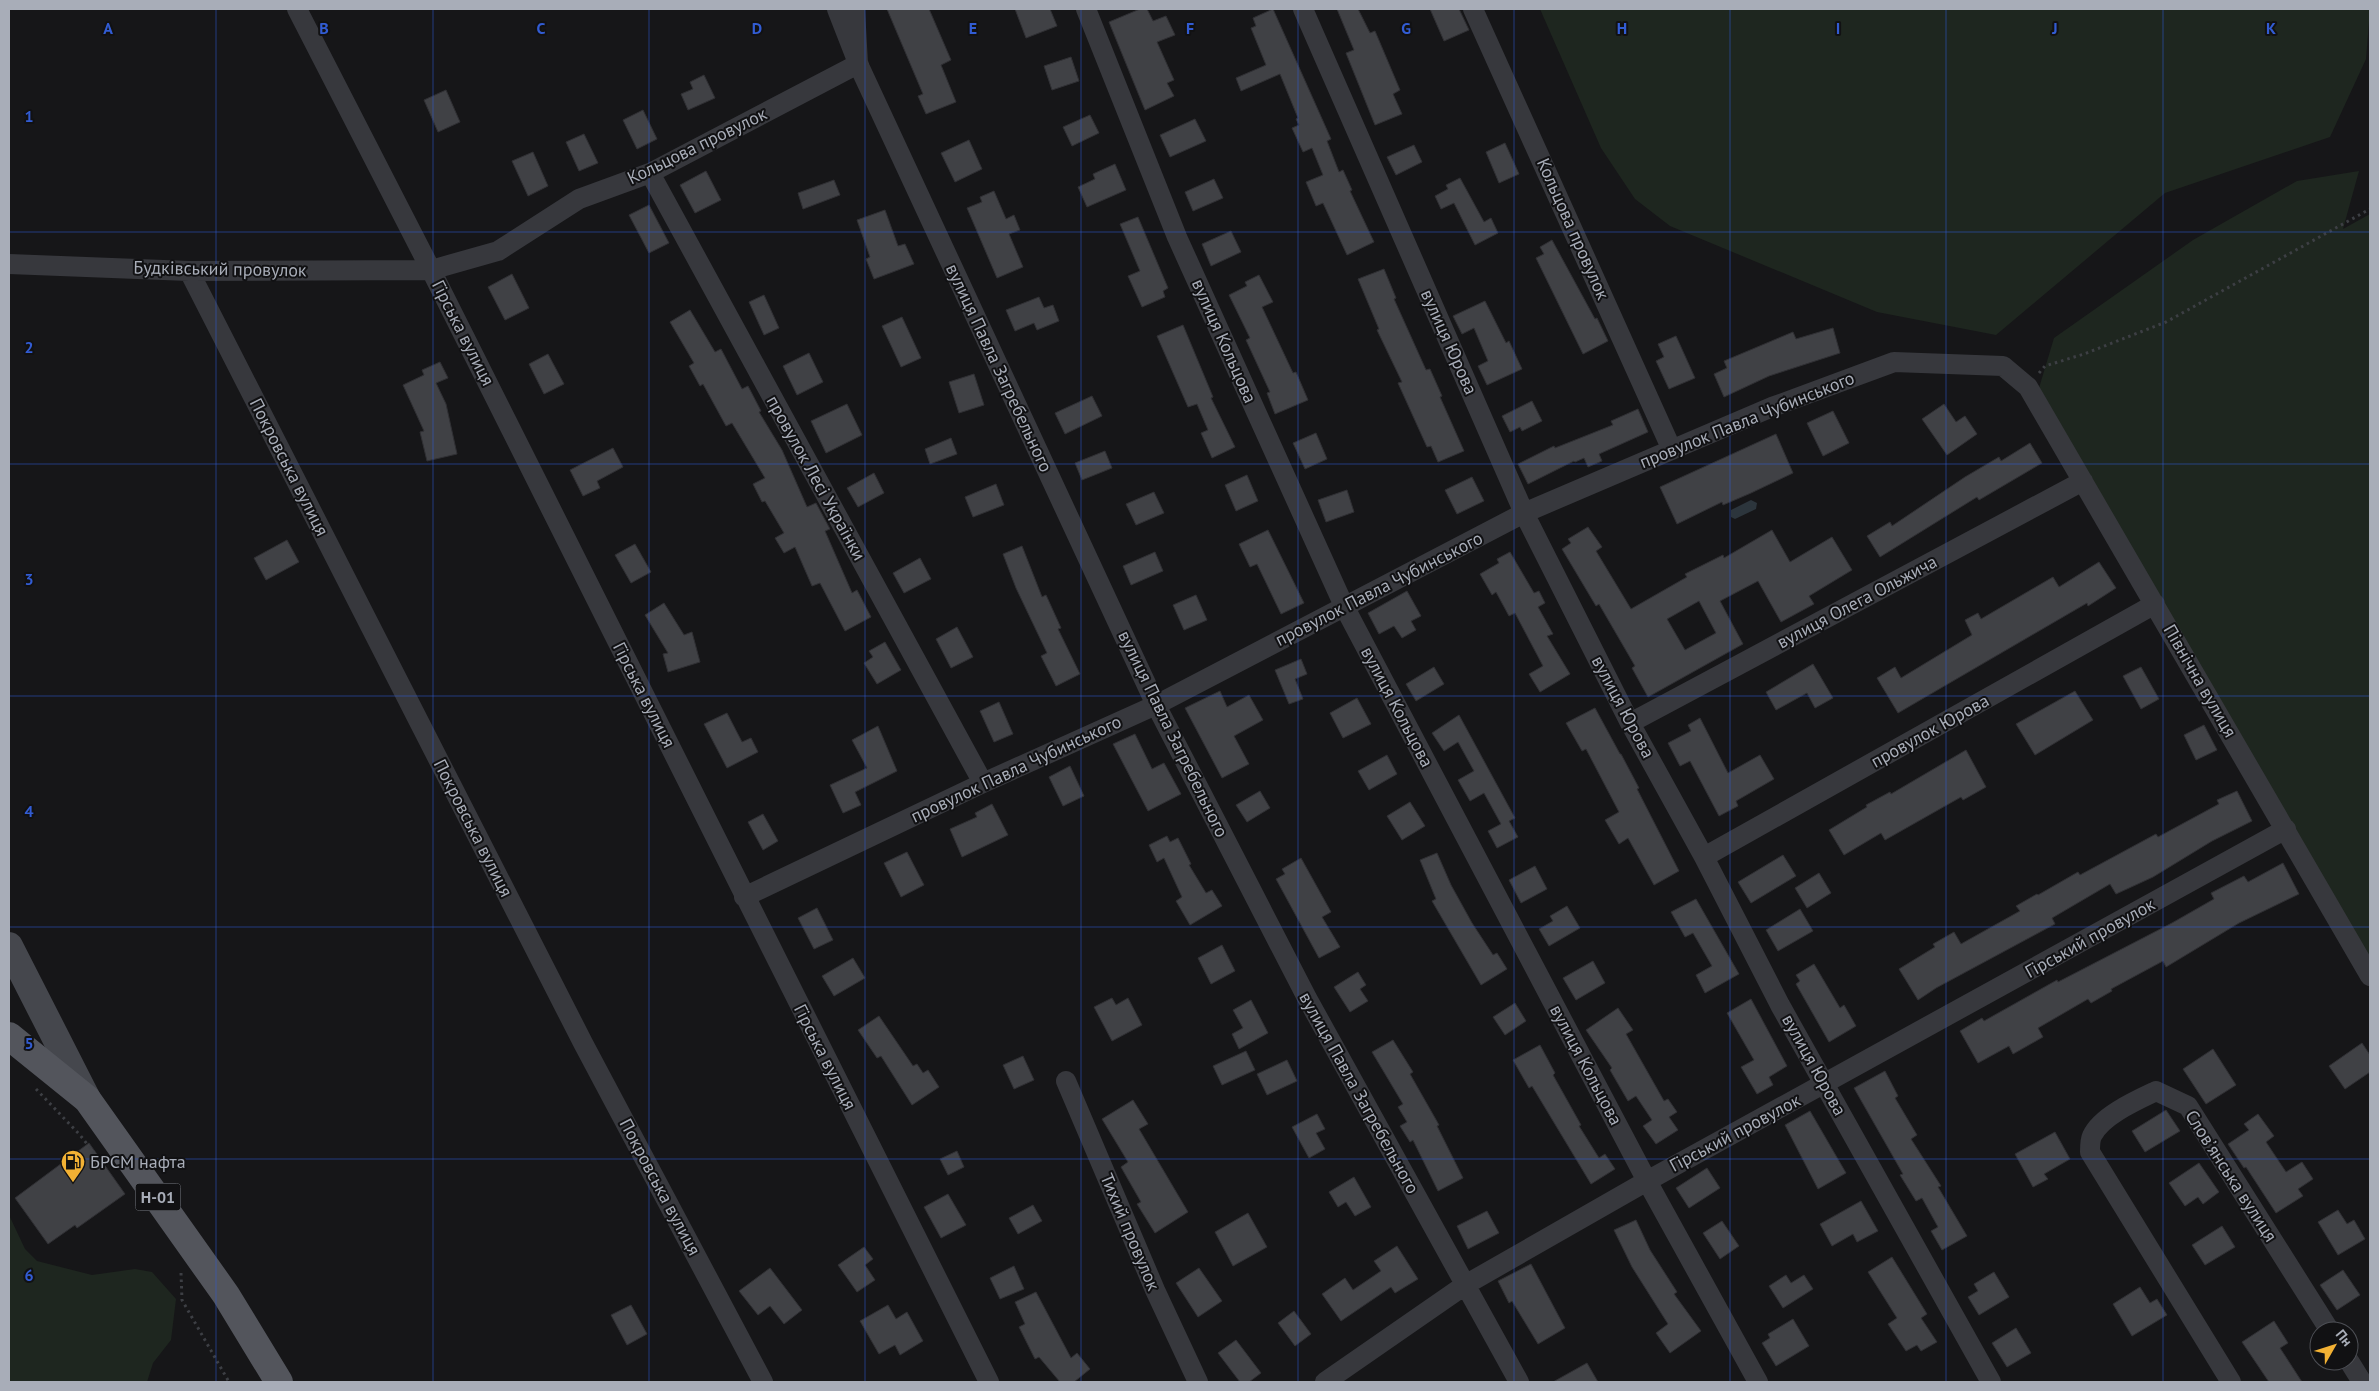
<svg xmlns="http://www.w3.org/2000/svg" width="2379" height="1391" viewBox="0 0 2379 1391" font-family="'PT Sans',sans-serif">
	<rect width="100%" height="100%" fill="#161618"/>
	<path fill="#1e261f" d="M1540,9H2370L2366,59L2330,137L2165,193L1996,335L1877,312L1670,226L1635,199L1601,148Z
		M2359,171L2343,229L2370,214V960L2039,388L2054,338L2193,240L2297,181Z
		M9,1215L25,1249L37,1261L92,1275L135,1269L152,1272L176,1299L171,1340L153,1363L147,1382H9Z"/>
	<path fill="#2c353c" d="M1751,500L1757,503L1756,509L1735,519L1731,517V510Z"/>
	<path fill="#404145" stroke="#303034" fill-rule="evenodd" d="M887,9H929L951,60L941,65L956,102L926,114L918,96L923,94Z
		M1015,9H1050L1057,26L1026,38Z
		M1140,9H1147L1153,21L1166,16L1175,35L1157,42L1174,80L1167,83L1174,96L1145,110L1109,22Z
		M1273,9L1331,139L1327,141L1339,172L1343,170L1352,190L1350,191L1374,242L1347,255L1323,203L1316,206L1306,182L1323,175L1312,148L1303,152L1292,128L1299,125L1296,119L1298,118L1280,74L1241,91L1236,78L1266,65L1251,28L1256,26L1253,18Z
		M1337,9H1358L1370,33L1375,31L1400,90L1393,94L1402,114L1375,125L1346,53L1354,50Z
		M1430,9H1459L1469,30L1444,41Z
		M1071,57L1079,81L1052,90L1044,66Z
		M704,75L715,98L688,110L681,94L693,89L690,82Z
		M446,90L460,122L438,132L424,100Z
		M643,110L657,139L637,149L623,120Z
		M1090,115L1099,133L1072,146L1063,127Z
		M1195,119L1206,141L1170,157L1160,135Z
		M584,134L598,163L579,171L566,142Z
		M969,140L982,169L955,182L941,153Z
		M1505,143L1519,174L1499,183L1486,152Z
		M1414,145L1422,162L1396,175L1387,157Z
		M533,152L548,186L528,196L512,161Z
		M1115,164L1126,190L1087,207L1078,187L1095,179L1093,174Z
		M706,171L721,200L695,213L680,185Z
		M1460,178L1484,222L1491,218L1498,233L1475,245L1454,203L1441,209L1435,196L1448,189L1446,185Z
		M1214,179L1223,198L1193,211L1185,192Z
		M834,180L840,195L803,209L798,193Z
		M994,191L1006,219L1014,215L1020,230L1009,234L1023,267L997,278L967,208L982,202L980,197Z
		M649,205L669,243L649,253L629,215Z
		M885,210L898,246L905,244L914,264L874,279L866,259L870,257L857,220Z
		M1138,217L1168,288L1163,291L1165,297L1142,307L1128,276L1140,271L1120,224Z
		M1231,231L1241,252L1211,266L1202,244Z
		M1552,240L1595,319L1597,318L1608,341L1583,354L1536,258L1544,254L1540,247Z
		M1384,269L1396,298L1394,299L1426,370L1430,369L1442,396L1440,397L1464,451L1438,462L1431,446L1427,447L1398,383L1402,382L1377,330L1379,329L1358,279Z
		M512,274L529,308L505,320L488,287Z
		M1259,275L1273,302L1262,307L1293,373L1296,372L1308,400L1275,414L1267,393L1270,392L1246,340L1250,338L1229,295L1247,286L1245,282Z
		M764,295L779,328L764,335L749,302Z
		M1039,297L1044,308L1053,305L1059,321L1037,330L1034,323L1015,331L1006,310Z
		M1485,301L1506,343L1509,341L1522,369L1487,385L1478,366L1488,361L1474,328L1462,334L1453,316Z
		M690,310L715,352L721,349L742,389L748,386L761,411L759,412L782,450L807,507L816,503L830,529L825,531L852,593L857,590L871,617L845,631L820,583L812,586L795,547L784,553L775,538L784,533L765,501L762,502L753,484L765,478L732,423L726,426L703,384L700,386L689,366L694,363L670,322Z
		M902,317L921,358L901,367L882,326Z
		M1183,325L1213,397L1211,398L1235,447L1212,458L1201,433L1208,430L1197,404L1188,407L1157,336Z
		M1833,328L1840,353L1769,376L1724,397L1714,374L1727,368L1724,361L1793,332L1796,339Z
		M1676,336L1695,378L1669,389L1656,361L1664,357L1658,344Z
		M809,353L823,382L797,395L783,366Z
		M548,354L564,384L544,394L529,364Z
		M440,362L448,378L436,383L446,404L457,454L427,461L420,432L424,431L403,385L424,375L422,370Z
		M974,374L984,405L959,413L949,382Z
		M1092,396L1102,416L1065,434L1055,413Z
		M1532,401L1542,421L1522,431L1520,427L1510,432L1502,416Z
		M847,404L862,435L826,453L811,421Z
		M1944,404L1956,422L1965,416L1977,434L1947,455L1922,419Z
		M1638,409L1648,432L1599,454L1602,461L1588,467L1584,458L1575,462L1574,461L1528,484L1518,464L1554,446L1555,448L1613,425L1611,421Z
		M1833,411L1849,443L1823,456L1807,423Z
		M1316,433L1327,459L1305,469L1293,443Z
		M1776,434L1793,473L1751,493L1723,505L1722,502L1677,524L1660,487Z
		M951,438L957,454L930,464L925,449Z
		M2030,443L2042,463L1979,500L1977,497L1880,557L1867,536L1890,522L1892,526L1965,477L1999,457L2001,461Z
		M613,448L623,467L597,481L600,488L583,496L570,470Z
		M1105,451L1112,468L1082,480L1075,463Z
		M874,473L884,493L858,507L847,488Z
		M1247,475L1258,501L1236,511L1225,485Z
		M1472,477L1484,501L1457,514L1445,490Z
		M996,484L1004,505L973,517L965,497Z
		M1347,490L1354,512L1326,522L1318,500Z
		M1154,492L1164,513L1136,525L1126,504Z
		M1588,527L1602,547L1596,551L1631,609L1687,577L1685,574L1723,555L1724,558L1772,530L1790,562L1832,537L1852,570L1809,596L1814,604L1781,622L1758,581L1720,601L1743,644L1648,697L1632,668L1635,666L1599,604L1596,606L1562,549L1571,543L1568,539ZM1699,601L1716,633L1685,650L1667,619Z
		M1268,530L1304,603L1281,614L1257,564L1250,567L1239,544Z
		M287,540L299,562L266,580L254,558Z
		M635,544L651,572L631,583L615,555Z
		M1022,546L1042,597L1046,595L1061,628L1058,629L1080,674L1056,686L1041,656L1047,653L1016,588L1003,554Z
		M1155,552L1163,571L1131,585L1123,566Z
		M1510,552L1534,593L1539,591L1545,603L1538,607L1553,634L1547,636L1570,674L1540,692L1529,674L1543,666L1515,613L1509,616L1496,592L1492,595L1480,574L1499,563L1497,559Z
		M920,558L931,579L904,593L893,573Z
		M2099,562L2116,588L2088,606L2087,603L1898,713L1877,678L1895,667L1901,678L1972,635L1965,620L1978,613L1981,619L2053,577L2059,587Z
		M1407,591L1421,616L1411,621L1416,630L1402,638L1394,626L1379,634L1368,613Z
		M1196,595L1207,620L1184,630L1173,605Z
		M664,603L684,635L692,632L700,662L668,672L663,654L668,653L645,615Z
		M957,627L973,657L951,668L936,639Z
		M885,642L901,670L877,684L864,663L873,657L869,651Z
		M1301,659L1307,674L1295,679L1303,699L1289,704L1275,670Z
		M1813,664L1833,698L1815,708L1807,693L1776,710L1766,692Z
		M1434,667L1444,684L1416,701L1406,684Z
		M2141,667L2159,699L2141,709L2123,676Z
		M1220,691L1227,707L1249,695L1263,720L1234,736L1249,764L1222,778L1185,708Z
		M2075,691L2093,720L2035,755L2016,724Z
		M1357,698L1371,724L1343,738L1330,713Z
		M999,702L1013,734L994,742L980,711Z
		M1595,708L1620,754H1621L1639,788L1637,789L1679,871L1654,885L1628,838L1619,844L1605,820L1619,812L1586,749L1582,751L1566,723Z
		M727,713L742,742L751,738L758,752L727,768L704,724Z
		M1459,715L1515,818L1509,821L1518,837L1497,848L1488,831L1501,824L1484,793L1470,801L1458,780L1474,771L1458,742L1444,751L1432,733Z
		M1700,718L1728,773L1760,755L1774,779L1736,801L1738,806L1719,816L1690,761L1680,766L1668,743L1691,731L1688,725Z
		M2204,725L2217,750L2196,760L2184,735Z
		M878,726L897,771L855,792L861,805L843,813L830,785L867,768L852,740Z
		M1135,734L1152,769L1164,763L1181,794L1148,811L1113,744Z
		M1966,750L1986,787L1963,800L1961,797L1885,840L1881,833L1844,855L1829,830L1867,807L1866,805L1890,792L1891,794Z
		M1387,755L1397,774L1369,790L1358,771Z
		M1070,766L1084,796L1063,806L1049,777Z
		M1260,791L1270,808L1247,822L1236,805Z
		M2237,791L2252,821L2212,841L2153,877L2116,894L2110,884L2052,918L2055,924L1936,988L1918,1000L1899,969L1935,947L1933,944L1954,932L1961,944L2020,911L2016,906L2037,894L2038,895L2078,872L2080,875L2156,834L2158,837L2219,804L2217,800Z
		M1410,802L1425,826L1402,840L1387,816Z
		M992,804L1008,835L962,857L950,829L977,817L975,813Z
		M763,814L778,841L763,850L748,822Z
		M1167,836L1170,842L1178,838L1191,864L1189,865L1206,893L1212,890L1222,906L1190,925L1176,901L1182,897L1164,858L1157,862L1149,845Z
		M907,852L924,885L901,897L884,863Z
		M1437,853L1451,885L1472,923L1493,955L1497,953L1507,969L1481,985L1432,901L1436,899L1420,860Z
		M1783,855L1796,876L1751,903L1738,882Z
		M1301,858L1331,912L1322,917L1340,947L1319,958L1276,879L1285,874L1282,869Z
		M2283,863L2299,894L2239,923L2166,967L2163,961L2111,989L2112,991L2091,1003L2088,999L2038,1028L2043,1037L2013,1054L2009,1046L1978,1063L1960,1031L1982,1018L1984,1021L2057,980L2058,982L2172,923L2214,899L2211,893L2244,876L2248,882Z
		M1535,866L1547,889L1521,903L1509,880Z
		M1819,873L1831,893L1807,908L1795,888Z
		M1696,899L1739,974L1705,993L1696,975L1712,966L1693,933L1685,937L1671,912Z
		M1567,906L1580,928L1549,946L1539,929L1553,921L1550,916Z
		M817,908L833,940L814,949L798,918Z
		M1800,909L1813,931L1778,951L1766,930Z
		M1222,945L1235,971L1211,984L1198,958Z
		M853,958L865,978L834,996L822,976Z
		M1593,961L1605,983L1576,1000L1563,978Z
		M1814,964L1840,1008L1844,1005L1856,1026L1829,1042L1796,984L1800,981L1796,975Z
		M1358,972L1366,985L1360,989L1368,1001L1350,1012L1334,987Z
		M1112,998L1116,1005L1128,998L1142,1025L1112,1041L1094,1007Z
		M1751,999L1787,1066L1769,1077L1773,1085L1757,1094L1741,1067L1754,1060L1727,1013Z
		M1251,1000L1268,1033L1239,1049L1232,1034L1243,1028L1233,1010Z
		M1515,1003L1526,1021L1505,1035L1493,1017Z
		M1618,1008L1633,1030L1626,1034L1664,1101L1668,1099L1677,1112L1669,1117L1678,1130L1656,1144L1643,1126L1652,1120L1636,1096L1628,1101L1610,1070L1612,1068L1586,1030Z
		M879,1016L913,1066L917,1064L923,1073L928,1070L939,1087L912,1105L881,1056L877,1058L858,1030Z
		M1393,1040L1413,1072L1410,1074L1439,1125L1437,1126L1463,1178L1438,1191L1413,1140L1410,1142L1400,1126L1407,1122L1398,1107L1403,1104L1372,1052Z
		M2362,1043L2370,1055V1072L2345,1089L2329,1066Z
		M1540,1045L1555,1073L1553,1075L1581,1125L1579,1126L1599,1158L1605,1154L1615,1169L1591,1184L1532,1086L1529,1088L1513,1060Z
		M2213,1049L2236,1085L2206,1104L2183,1069Z
		M1246,1051L1255,1070L1222,1085L1213,1066Z
		M1023,1056L1034,1080L1014,1089L1003,1065Z
		M1287,1060L1297,1081L1267,1095L1257,1074Z
		M1885,1071L1898,1096L1895,1098L1917,1135L1911,1139L1941,1186L1938,1187L1967,1236L1942,1250L1931,1231L1938,1227L1922,1198L1916,1201L1900,1175L1903,1174L1854,1088Z
		M1133,1100L1148,1124L1139,1129L1188,1212L1155,1233L1137,1204L1141,1202L1121,1167L1128,1162L1102,1119Z
		M2166,1110L2180,1131L2145,1152L2132,1131Z
		M1810,1111L1846,1173L1818,1189L1785,1125Z
		M1317,1114L1325,1129L1316,1133L1325,1149L1309,1158L1292,1127Z
		M2258,1114L2274,1136L2266,1142L2286,1172L2302,1162L2313,1179L2298,1189L2303,1196L2276,1213L2246,1167L2244,1168L2228,1144L2249,1130L2244,1124Z
		M2055,1132L2070,1159L2044,1174L2048,1179L2033,1187L2015,1154Z
		M89,1143L125,1194L77,1228L75,1225L48,1244L15,1198Z
		M957,1151L964,1167L948,1175L940,1159Z
		M2199,1163L2219,1192L2203,1204L2198,1197L2185,1206L2169,1183Z
		M1707,1168L1720,1188L1689,1208L1676,1188Z
		M1354,1177L1371,1207L1355,1216L1346,1202L1338,1207L1329,1192Z
		M948,1194L966,1225L941,1238L924,1207Z
		M1861,1201L1878,1231L1857,1242L1853,1234L1832,1246L1820,1224Z
		M1033,1205L1042,1221L1018,1234L1009,1218Z
		M2338,1210L2347,1224L2354,1220L2365,1239L2338,1255L2318,1222Z
		M1487,1211L1499,1233L1468,1249L1457,1226Z
		M1248,1213L1267,1247L1233,1266L1215,1232Z
		M1636,1220L1650,1250L1677,1292L1674,1294L1701,1331L1670,1353L1656,1333L1668,1324L1632,1267L1614,1230Z
		M1722,1221L1739,1246L1720,1259L1703,1233Z
		M2222,1226L2235,1247L2205,1265L2192,1245Z
		M1397,1246L1418,1279L1395,1293L1391,1287L1341,1321L1322,1294L1345,1278L1353,1290L1381,1271L1374,1261Z
		M864,1247L873,1259L865,1265L875,1280L857,1292L838,1265Z
		M1892,1257L1927,1314L1921,1318L1937,1342L1921,1351L1917,1345L1906,1351L1888,1324L1897,1318L1868,1272Z
		M1531,1264L1565,1328L1538,1344L1512,1301L1509,1303L1498,1281Z
		M1014,1266L1024,1289L1000,1299L990,1278Z
		M770,1268L802,1310L784,1324L770,1306L758,1315L739,1291Z
		M1199,1268L1222,1301L1198,1317L1176,1283Z
		M2343,1270L2360,1295L2337,1310L2320,1285Z
		M1994,1272L2009,1297L1979,1315L1968,1297L1978,1291L1974,1284Z
		M1786,1275L1791,1283L1804,1275L1813,1289L1783,1308L1769,1286Z
		M2140,1287L2150,1303L2157,1299L2167,1315L2132,1336L2113,1304Z
		M1036,1292L1071,1358L1077,1353L1090,1369L1074,1382H1060L1039,1357L1035,1359L1019,1327L1025,1324L1015,1302Z
		M631,1305L647,1334L627,1345L611,1315Z
		M888,1305L896,1319L907,1312L923,1341L900,1355L895,1345L879,1354L860,1321Z
		M1294,1311L1311,1334L1295,1346L1278,1323Z
		M1793,1319L1809,1346L1776,1366L1762,1343L1770,1338L1768,1334Z
		M2274,1321L2288,1343L2280,1348L2302,1382H2269L2242,1342Z
		M2016,1328L2031,1353L2007,1367L1992,1343Z
		M1236,1340L1261,1373L1249,1382H1240L1218,1353Z
		M1587,1363L1598,1382H1553Z"/>
	<g fill="none" stroke-linecap="round" stroke-linejoin="round">
		<path stroke="#3d3f44" stroke-width="3" stroke-dasharray="2.5 4" stroke-linecap="butt" d="M2039,373L2045,366L2084,354L2166,322L2370,209
			M36,1089L80,1135L105,1167
			M181,1273L182,1300L229,1382"/>
		<path stroke="#37383d" stroke-width="20" d="M297,9L431,270L989,1382
			M837,9L860,68L1156,705L1307,998L1519,1382
			M1086,9L1177,237L1344,606L1647,1181L1758,1382
			M1303,9L1524,513L1630,723L1704,857L1780,1005L1991,1382
			M1473,9L1672,450
			M650,173L983,783
			M9,264L189,271L431,270L498,251L579,199L650,173L858,64L855,9
			M189,271L583,1043L763,1382
			M1630,723L2083,481
			M1704,857L2155,604
			M744,897L983,783L1156,705L1524,513L1772,407L1894,362L2003,366L2028,387L2370,976
			M1066,1081L1155,1290L1198,1382
			M2349,1361L2362,1382
			M1325,1382L1465,1285L1647,1181L2286,829
			M2231,1382L2090,1152C2090,1147 2090,1140 2092,1136C2101,1116 2137,1100 2156,1091L2188,1106L2330,1331"/>
		<path stroke="#45474d" stroke-width="28" d="M9,946L87,1099"/>
		<path stroke="#53555c" stroke-width="28" d="M9,1036L87,1099L226,1295L279,1382"/>
	</g>
	<path fill="none" stroke="#325cd3" stroke-width="1" stroke-opacity="0.55" d="M216,9V1382M433,9V1382M649,9V1382M865,9V1382M1081,9V1382M1298,9V1382M1514,9V1382M1730,9V1382M1946,9V1382M2163,9V1382M9,232H2370M9,464H2370M9,696H2370M9,927H2370M9,1159H2370"/>
	<defs>
		<symbol id="fuel-pin" viewBox="-11 -11 22 30"><path d="M0 17L-7.5 6A9.5 9.5 0 1 1 7.5 6Z" fill="#f2b134" stroke="#111113"/><path d="M-5.5-6h7V0h2V4h1.3V-2.5L3-4.5l.8-.8L6-3V5H2.5V1h-1V6h-7ZM-4.2-4.7v3.2H.2V-4.7Z" fill="#111"/></symbol>
	</defs>
	<g fill-rule="evenodd">
		<use href="#fuel-pin" x="59" y="1148" width="28" height="38"/>
	</g>
	<g text-anchor="middle" stroke-width="4" stroke-linejoin="round" paint-order="stroke">
		<rect fill="#111113" stroke="#7b7e86" stroke-width="1" x="135.5" y="1183.5" width="45" height="27" rx="4"/>
		<g font-size="16" font-weight="bold" fill="#a8adb8">
			<text x="158" y="1203">Н-01</text>
		</g>
		<g font-size="18" fill="#a8adb8" stroke="#111113">
			<text transform="translate(697 146) rotate(-26)" y="6">Кольцова провулок</text>
			<text transform="translate(1573 229) rotate(66)" y="6">Кольцова провулок</text>
			<text transform="translate(220 269) rotate(1)" y="6">Будківський провулок</text>
			<text transform="translate(463 333) rotate(63)" y="6">Гірська вулиця</text>
			<text transform="translate(1224 341) rotate(66)" y="6">вулиця Кольцова</text>
			<text transform="translate(1449 342) rotate(66)" y="6">вулиця Юрова</text>
			<text transform="translate(999 368) rotate(65)" y="6">вулиця Павла Загребельного</text>
			<text transform="translate(1747 420) rotate(-22)" y="6">провулок Павла Чубинського</text>
			<text transform="translate(289 467) rotate(63)" y="6">Покровська вулиця</text>
			<text transform="translate(816 478) rotate(61)" y="6">провулок Лесі Українки</text>
			<text transform="translate(1379 589) rotate(-27)" y="6">провулок Павла Чубинського</text>
			<text transform="translate(1857 602) rotate(-28)" y="6">вулиця Олега Ольжича</text>
			<text transform="translate(2200 681) rotate(60)" y="6">Північна вулиця</text>
			<text transform="translate(644 695) rotate(63)" y="6">Гірська вулиця</text>
			<text transform="translate(1397 707) rotate(62)" y="6">вулиця Кольцова</text>
			<text transform="translate(1623 707) rotate(62)" y="6">вулиця Юрова</text>
			<text transform="translate(1930 731) rotate(-29)" y="6">провулок Юрова</text>
			<text transform="translate(1173 734) rotate(64)" y="6">вулиця Павла Загребельного</text>
			<text transform="translate(1016 769) rotate(-25)" y="6">провулок Павла Чубинського</text>
			<text transform="translate(473 828) rotate(63)" y="6">Покровська вулиця</text>
			<text transform="translate(2090 938) rotate(-29)" y="6">Гірський провулок</text>
			<text transform="translate(825 1057) rotate(63)" y="6">Гірська вулиця</text>
			<text transform="translate(1586 1065) rotate(62)" y="6">вулиця Кольцова</text>
			<text transform="translate(1814 1065) rotate(61)" y="6">вулиця Юрова</text>
			<text transform="translate(1359 1093) rotate(61)" y="6">вулиця Павла Загребельного</text>
			<text transform="translate(1735 1133) rotate(-28)" y="6">Гірський провулок</text>
			<text transform="translate(2231 1176) rotate(57)" y="6">Словʼянська вулиця</text>
			<text transform="translate(660 1187) rotate(62)" y="6">Покровська вулиця</text>
			<text transform="translate(1130 1232) rotate(67)" y="6">Тихий провулок</text>
		</g>
		<g font-size="18" fill="#a8adb8" stroke="#111113" text-anchor="start">
			<text x="90" y="1168">БРСМ нафта</text>
		</g>
	</g>
	<g font-size="16" text-anchor="middle" font-weight="bold" fill="#325cd3" stroke="#111113" stroke-width="4" stroke-linejoin="round" paint-order="stroke">
		<text x="108" y="34">A</text>
		<text x="324" y="34">B</text>
		<text x="541" y="34">C</text>
		<text x="757" y="34">D</text>
		<text x="973" y="34">E</text>
		<text x="1190" y="34">F</text>
		<text x="1406" y="34">G</text>
		<text x="1622" y="34">H</text>
		<text x="1838" y="34">I</text>
		<text x="2055" y="34">J</text>
		<text x="2271" y="34">K</text>
		<text x="29" y="122">1</text>
		<text x="29" y="353">2</text>
		<text x="29" y="585">3</text>
		<text x="29" y="817">4</text>
		<text x="29" y="1049">5</text>
		<text x="29" y="1281">6</text>
	</g>
	<rect width="2379" height="1391" fill="none" stroke="#a8adb8" stroke-width="20"/>
	<g transform="translate(2334 1346) rotate(51)"><circle r="24" fill="#111113" stroke="#4d4f55"/>
	<path d="M0-4L9 19L0 12L-9 19Z" fill="#f2b134"/>
	<text y="-8" font-size="14" font-weight="bold" text-anchor="middle" fill="#a8adb8">Пн</text>
	</g>
</svg>
